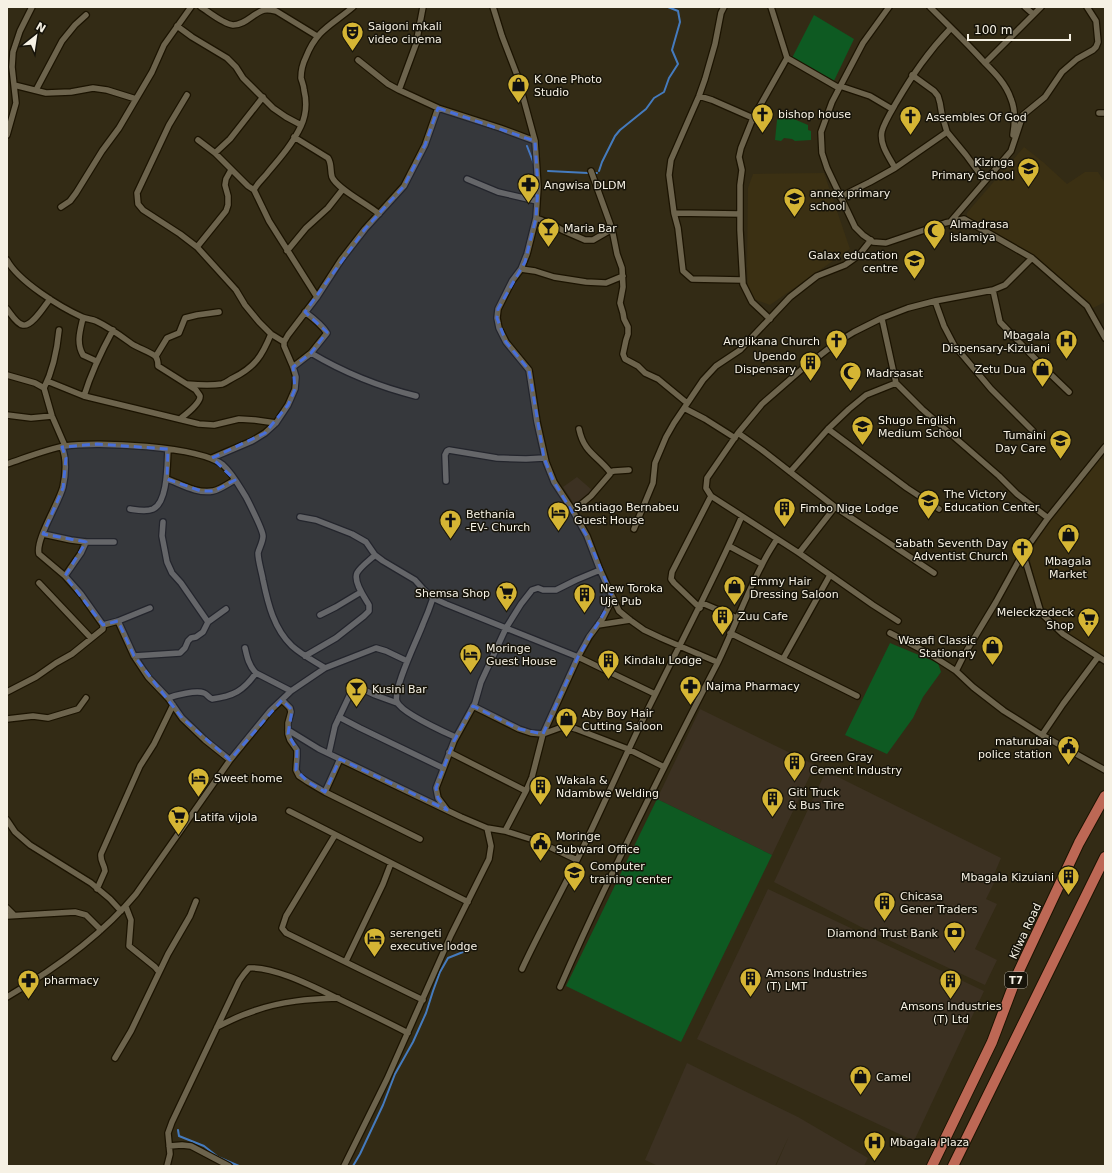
<svg xmlns="http://www.w3.org/2000/svg" width="1112" height="1173" viewBox="0 0 1112 1173" font-family="'DejaVu Sans',sans-serif">
	<rect width="100%" height="100%" fill="#332b15"/>
	<path fill="#3b3013" d="M1024,147L1043,162L1067,184L1085,172H1098L1105,183V302L1091,309L1033,261L967,218V213L971,208Z
		M824,173L850,249L770,305L754,299L748,289L747,266L748,188L753,174Z
		M1099,457L1105,461V659L1086,647L1044,616L1030,561L1033,548L1043,529L1072,495Z"/>
	<path fill="#3c3122" d="M577,477L592,490L576,507L563,487Z
		M700,709L815,765L772,855L657,799Z
		M826,771L1001,858L993,877L996,879L986,899L997,904L975,949L997,960L985,985L861,927L774,882Z
		M768,889L984,991L914,1141L697,1039Z
		M687,1063L798,1117L868,1158L864,1166H776L789,1136L775,1166H658L645,1160Z"/>
	<path fill="#0e5a22" d="M814,15L854,39L832,85L791,60Z
		M782,114L808,125V130L811,131V140L795,141L792,139L784,138L781,141L775,140L777,120Z
		M890,643L938,663L941,672L923,697L913,718L887,754L845,735Z
		M657,799L772,855L681,1042L566,986Z"/>
	<g fill="none" stroke-linecap="round" stroke-linejoin="round">
		<path stroke="#457bbe" stroke-width="2" d="M527,146L534,164
			M548,171L588,173
			M599,171L602,162L615,136L620,130L646,109L654,98L664,92L669,78L678,64L672,50L680,22L678,11L668,7
			M593,173H597
			M178,1130L179,1136L204,1146L218,1157L239,1166
			M353,1166L360,1154L383,1105L395,1074L413,1042L426,1013L433,991L440,972L448,958L463,952"/>
		<defs>
			<path id="street" d="M201,7C209,12 223,24 233,25C246,25 253,13 264,10C268,9 272,10 276,11L317,36
				M423,7L416,44L399,90L438,108L500,128L535,141
				M493,7L502,36L517,75L535,141L538,187L536,218L527,254L521,269L512,281L498,309L497,318L499,328L506,342L529,370L537,422L546,462L554,482L573,511L587,536L600,570L619,611L630,620L644,630L661,638L717,662
				M724,7L721,13L715,44L705,79L699,96L671,160L669,175L674,213L678,228L683,271L692,279L742,280
				M771,7L787,58L839,88
				M889,7L863,43L832,102L821,132L822,153L827,168L855,227L863,235L873,242L886,243L945,223L964,219L1032,258L1087,306L1105,338
				M930,7C948,25 967,43 984,62C995,73 1006,84 1011,99C1016,111 1015,123 1013,135
				M1025,7L1033,14
				M177,26L192,37L227,58L236,67L243,78L273,108L286,117L301,125
				M358,60L388,84L399,90
				M985,63L1041,7
				M912,75L934,91L938,96L940,103L942,115L947,132L966,155L985,181
				M14,85L46,93L71,92L93,88L107,90L136,99
				M840,86L870,96L892,109
				M36,90L62,41L75,25L86,15
				M187,95L169,125L137,193L138,204L143,210L180,234L197,247L236,290L245,305L259,322L271,334L284,342
				M699,96L712,100L753,118
				M1099,113H1105
				M7,135L16,103L12,67L13,52L20,31L32,7
				M294,137L328,158C332,164 330,170 332,177C337,189 368,204 379,214
				M198,140L215,153L248,186L254,190
				M215,153L230,139L263,97
				M895,168C889,157 879,144 882,131C884,123 892,110 896,103C913,74 928,52 951,28
				M591,171L612,229L617,254L622,268L623,287L620,303L623,313L624,319L628,327V334L626,340L623,354L625,359L638,366L645,373L658,379L687,403
				M467,179L498,192L537,201
				M840,197L870,182L895,168L947,132
				M61,207L70,201L76,193L102,151L119,128L152,72L164,45L191,7
				M674,213L740,214
				M536,218L552,224L562,230L585,240H593L612,229
				M951,221L1011,151L1023,115L1045,97L1062,72L1077,59L1093,50L1096,47L1098,42L1096,21L1087,7
				M197,247L226,211L228,205V196L225,185L226,179L231,170
				M287,251L306,228L328,208L343,189
				M7,260C18,281 60,307 82,317C86,319 92,319 96,321C109,327 121,336 132,344C138,348 153,353 156,357C158,360 158,363 158,366L196,390C197,392 199,394 200,396C201,403 185,415 180,419
				M521,269L535,271L554,277L586,282L606,283L623,276
				M993,290L1000,322L1045,369L1069,392
				M317,297L269,221L254,190C257,183 264,178 269,171C281,157 293,143 301,126C306,115 307,102 304,90C304,86 302,82 301,78C301,72 303,63 306,57C317,29 332,25 353,7
				M935,301L944,326L954,345L991,389L1033,431
				M7,309C11,314 17,324 23,325C32,327 45,305 50,299
				M83,318C80,331 76,343 83,355L96,361
				M770,319L752,302L743,284L740,230V185L742,170L739,157L741,148L753,118L787,58
				M882,319L896,383L922,409L999,476L1017,494L1048,518
				M311,353C343,372 380,387 416,396
				M156,356L167,338L179,333L185,318L197,315L219,312
				M293,367L311,353L327,333C322,325 313,318 305,312
				M7,375L35,383L44,388L52,416L65,446
				M47,381L84,396L199,424L214,425L239,419L255,420L276,423
				M187,384C198,385 210,386 222,384C226,383 229,380 233,378C255,367 262,356 271,334
				M44,388C53,370 57,351 59,330
				M84,396C91,373 101,352 113,330
				M684,408L705,419L735,438
				M7,415L31,418L52,416
				M828,429L907,488L939,509
				M738,433L762,450L835,507L934,573
				M212,458L252,441L265,433L276,423L288,405L295,389L296,377L293,367L284,346V342L288,335L317,297L341,260L365,229L404,186L425,145L438,108
				M7,464C25,458 47,449 65,446C96,441 199,446 223,465C233,474 239,486 246,497C249,503 263,530 263,536C263,542 259,548 258,553C258,561 262,573 263,580C268,604 274,629 292,646C302,655 314,661 325,668
				M610,472L614,471L629,470
				M790,472L828,429L849,409L866,395L896,383
				M167,479C181,484 197,494 213,491C220,490 229,483 235,480
				M446,481L445,455L447,451L449,450L497,458L526,459L544,458
				M130,509C137,510 146,512 153,509C168,502 167,464 168,449
				M573,511L591,496L610,474V472C597,455 584,453 579,429
				M300,517L316,520L352,534L366,542L375,555L383,561L415,580L423,589L433,598L446,604L578,657L655,694
				M163,522L162,536L167,562L172,573L181,583L208,622
				M634,529L653,483L655,463L666,437L674,423L703,380L716,366L740,350L790,297L817,276L845,265L859,255L871,240
				M43,534L71,540L86,542H114
				M729,546L762,564
				M799,553L835,507
				M1023,553L1041,613L1063,634L1105,661
				M65,576L81,553L86,542
				M39,583L91,638
				M433,598C430,607 427,615 423,624C418,638 392,690 397,702C402,713 444,732 455,737
				M702,603L737,618
				M700,608L674,583L671,579L672,572L711,496
				M320,615L336,607L361,592
				M118,621L134,656L148,677L168,698L182,718L205,740L230,760
				M898,621L873,605L799,553L742,516L711,496L706,488L707,478L738,433L762,404L801,370L836,343L854,332L882,318L908,308L935,301L993,290L1005,285L1032,258
				M103,625L118,621L150,608
				M598,625L630,620
				M730,633L857,696
				M890,633L928,653L956,671L973,687L1004,711L1042,735L1105,770
				M245,648C247,657 249,666 256,673L291,691
				M134,656L180,653L185,648L188,641L191,638L196,637L203,632L208,622L226,609
				M305,656L336,638L364,616L369,611V605C365,598 353,582 357,573C361,566 370,560 375,555
				M783,659L830,575
				M956,671L964,655L996,602L1023,553L1048,518L1105,447
				M7,692L36,677L56,663L72,654L103,629V625L81,594L65,576L39,554C35,540 59,503 63,487C66,473 67,460 62,447
				M168,698C176,695 196,690 204,693C207,694 209,698 212,699C234,696 243,691 256,673
				M282,700L290,708L291,712L288,723V734L290,740L297,750V756L296,770L299,776L308,782L325,792L420,839
				M473,706L519,729L531,733L543,734L565,726L576,729L628,749L664,767
				M339,717L360,728L443,768
				M7,719L33,716L48,718L78,709L86,698
				M288,730L319,749L461,817L487,828L505,831L537,841L577,860
				M1042,735L1063,704L1098,657
				M449,752L526,791
				M329,753L335,726L352,690L360,688L375,695L397,703
				M325,792L340,759
				M447,810L438,798L436,788L454,741L475,703L481,682L506,628L521,604L532,590L538,588L543,590H556L576,580L600,570
				M289,811L468,902
				M7,820L15,832L30,845L91,883L110,899L121,911
				M505,831L526,791L532,777L543,734L578,657L589,637L603,618L613,598
				M335,835L286,916L282,928L286,933L423,1000
				M97,889L105,871C104,863 100,862 101,854L140,766L154,744L173,705
				M126,907L131,920L129,946L155,967L159,972
				M7,908L14,915
				M7,916L75,912L86,915L101,930
				M346,961L383,884L391,863
				M522,969C539,932 559,897 577,860C604,805 628,748 656,693C685,634 716,576 742,516
				M560,987C608,877 662,770 717,664C733,631 745,597 762,565C766,556 772,547 777,539
				M7,997C53,970 102,935 136,894L230,760L270,711L291,691L325,668L376,648L386,651L407,661
				M217,1027C229,1021 241,1015 254,1011C281,1001 310,999 338,998
				M115,1058L131,1031L168,954L190,916L196,901
				M169,1146L182,1145L191,1146L229,1166
				M167,1166L170,1154L168,1133L172,1122L239,981L244,974L249,968C274,966 316,988 339,999C362,1010 385,1021 408,1033
				M344,1166L387,1079L451,935L489,859L491,846L487,828"/>
			<path id="highway" d="M932,1166L992,1042L1018,973L1079,843L1105,796
				M953,1166L1105,857"/>
		</defs>
		<use href="#street" stroke="#1b1301" stroke-width="8"/>
		<use href="#highway" stroke="#1b1301" stroke-width="12"/>
		<use href="#street" stroke="#6d644d" stroke-width="5.5"/>
		<use href="#highway" stroke="#bd6855" stroke-width="10"/>
	</g>
	<path fill="#486fda" fill-opacity="0.2" stroke="#486fda" stroke-width="3" stroke-dasharray="8 5" stroke-linejoin="round" d="M438,108L535,141L538,187L536,218L525,262L498,309L497,318L506,342L529,370L544,458L554,482L587,536L613,598L578,657L543,734L519,729L473,706L454,741L436,788L438,798L447,810L340,759L325,792L308,782L296,770L297,750L288,734L292,710L282,700L230,760L182,718L134,656L118,621L103,625L65,576L86,542L43,534L63,488L66,458L62,447L97,444L168,449L167,479L201,491H214L235,480L212,458L265,433L288,405L295,389L293,367L311,353L327,332L305,312L365,229L404,186L425,145Z"/>
	<defs>
		<symbol id="theatre-pin" viewBox="-11 -11 22 30"><path d="M0 17L-7.5 6A9.5 9.5 0 1 1 7.5 6Z" fill="#d5b534" stroke="#17140a"/><path d="M-5-5.5Q0-4 5-5.5V0Q5 5 0 6Q-5 5-5 0ZM-3.3-2.5H-1v1.5H-3.3ZM1-2.5H3.3v1.5H1ZM-2.8 1Q0 5.5 2.8 1Z" fill="#111"/></symbol>
		<symbol id="shop-pin" viewBox="-11 -11 22 30"><path d="M0 17L-7.5 6A9.5 9.5 0 1 1 7.5 6Z" fill="#d5b534" stroke="#17140a"/><path d="M-5-2.5h2.3a2.7 3.5 0 0 1 5.4 0H5L5.5 6h-11ZM-1.5-2.5h3a1.5 2.3 0 0 0-3 0Z" fill="#111"/></symbol>
		<symbol id="church-pin" viewBox="-11 -11 22 30"><path d="M0 17L-7.5 6A9.5 9.5 0 1 1 7.5 6Z" fill="#d5b534" stroke="#17140a"/><path d="M-1.2-6h2.4v3.5h3.3v2.4h-3.3V6h-2.4V-.1h-3.3v-2.4h3.3Z" fill="#111"/></symbol>
		<symbol id="school-pin" viewBox="-11 -11 22 30"><path d="M0 17L-7.5 6A9.5 9.5 0 1 1 7.5 6Z" fill="#d5b534" stroke="#17140a"/><path d="M0-5L7-2L0 1L-7-2ZM-4 1L0 2.5L4 1V4Q0 6-4 4Z" fill="#111"/></symbol>
		<symbol id="pharmacy-pin" viewBox="-11 -11 22 30"><path d="M0 17L-7.5 6A9.5 9.5 0 1 1 7.5 6Z" fill="#d5b534" stroke="#17140a"/><path d="M-2-6h4v4h4v4h-4v4h-4v-4h-4v-4h4Z" fill="#111"/></symbol>
		<symbol id="bar-pin" viewBox="-11 -11 22 30"><path d="M0 17L-7.5 6A9.5 9.5 0 1 1 7.5 6Z" fill="#d5b534" stroke="#17140a"/><path d="M-6-5H6L.8 .8V4.5H3.5V6h-7V4.5H-.8V.8Z" fill="#111"/></symbol>
		<symbol id="mosque-pin" viewBox="-11 -11 22 30"><path d="M0 17L-7.5 6A9.5 9.5 0 1 1 7.5 6Z" fill="#d5b534" stroke="#17140a"/><path d="M3.5-4.9A6 6 0 1 0 3.5 4.9A5 5 0 1 1 3.5-4.9Z" fill="#111"/></symbol>
		<symbol id="hospital-pin" viewBox="-11 -11 22 30"><path d="M0 17L-7.5 6A9.5 9.5 0 1 1 7.5 6Z" fill="#d5b534" stroke="#17140a"/><path d="M-5-5h3v3.5h4V-5h3V5h-3V1.5h-4V5h-3Z" fill="#111"/></symbol>
		<symbol id="building-pin" viewBox="-11 -11 22 30"><path d="M0 17L-7.5 6A9.5 9.5 0 1 1 7.5 6Z" fill="#d5b534" stroke="#17140a"/><path d="M-4-6H4V6H1V3H-1V6H-4ZM-2.5-4.3h1.7v1.8h-1.7ZM.8-4.3h1.7v1.8H.8ZM-2.5-1h1.7V.8h-1.7ZM.8-1h1.7V.8H.8Z" fill="#111"/></symbol>
		<symbol id="hotel-pin" viewBox="-11 -11 22 30"><path d="M0 17L-7.5 6A9.5 9.5 0 1 1 7.5 6Z" fill="#d5b534" stroke="#17140a"/><path d="M-6-4.5h1.5V1H6V5H4.5V3h-9V5H-6ZM-4 0a1.8 1.8 0 1 1 3.6 0ZM.5 0V-2.5h3Q6-2.5 6 0Z" fill="#111"/></symbol>
		<symbol id="supermarket-pin" viewBox="-11 -11 22 30"><path d="M0 17L-7.5 6A9.5 9.5 0 1 1 7.5 6Z" fill="#d5b534" stroke="#17140a"/><path d="M-6-5.5h2.5l.6 2H6L4.5 2H-2.5L-4.4-4H-6ZM-1.5 3.2a1.3 1.3 0 1 0 .1 0ZM3 3.2a1.3 1.3 0 1 0 .1 0Z" fill="#111"/></symbol>
		<symbol id="civic-pin" viewBox="-11 -11 22 30"><path d="M0 17L-7.5 6A9.5 9.5 0 1 1 7.5 6Z" fill="#d5b534" stroke="#17140a"/><path d="M-.6-6.5H3V-4.5H.6V-3L4-1V1h2V6H-6V1h2V-1L-.6-3ZM-1.2 2.5V6h2.4V2.5Z" fill="#111"/></symbol>
		<symbol id="bank-pin" viewBox="-11 -11 22 30"><path d="M0 17L-7.5 6A9.5 9.5 0 1 1 7.5 6Z" fill="#d5b534" stroke="#17140a"/><path d="M-6-4H6V4H-6ZM0-2.3a2.3 2.3 0 1 0 0 4.6a2.3 2.3 0 1 0 0-4.6Z" fill="#111"/></symbol>
	</defs>
	<g fill-rule="evenodd">
		<use href="#theatre-pin" x="340" y="20" width="25" height="34"/>
		<use href="#shop-pin" x="506" y="72" width="25" height="34"/>
		<use href="#church-pin" x="750" y="102" width="25" height="34"/>
		<use href="#church-pin" x="898" y="104" width="25" height="34"/>
		<use href="#school-pin" x="1016" y="156" width="25" height="34"/>
		<use href="#pharmacy-pin" x="516" y="172" width="25" height="34"/>
		<use href="#school-pin" x="782" y="186" width="25" height="34"/>
		<use href="#bar-pin" x="536" y="216" width="25" height="34"/>
		<use href="#mosque-pin" x="922" y="218" width="25" height="34"/>
		<use href="#school-pin" x="902" y="248" width="25" height="34"/>
		<use href="#church-pin" x="824" y="328" width="25" height="34"/>
		<use href="#hospital-pin" x="1054" y="328" width="25" height="34"/>
		<use href="#building-pin" x="798" y="350" width="25" height="34"/>
		<use href="#shop-pin" x="1030" y="356" width="25" height="34"/>
		<use href="#mosque-pin" x="838" y="360" width="25" height="34"/>
		<use href="#school-pin" x="850" y="414" width="25" height="34"/>
		<use href="#school-pin" x="1048" y="428" width="25" height="34"/>
		<use href="#school-pin" x="916" y="488" width="25" height="34"/>
		<use href="#building-pin" x="772" y="496" width="25" height="34"/>
		<use href="#hotel-pin" x="546" y="500" width="25" height="34"/>
		<use href="#church-pin" x="438" y="508" width="25" height="34"/>
		<use href="#shop-pin" x="1056" y="522" width="25" height="34"/>
		<use href="#church-pin" x="1010" y="536" width="25" height="34"/>
		<use href="#shop-pin" x="722" y="574" width="25" height="34"/>
		<use href="#supermarket-pin" x="494" y="580" width="25" height="34"/>
		<use href="#building-pin" x="572" y="582" width="25" height="34"/>
		<use href="#building-pin" x="710" y="604" width="25" height="34"/>
		<use href="#supermarket-pin" x="1076" y="606" width="25" height="34"/>
		<use href="#shop-pin" x="980" y="634" width="25" height="34"/>
		<use href="#hotel-pin" x="458" y="642" width="25" height="34"/>
		<use href="#building-pin" x="596" y="648" width="25" height="34"/>
		<use href="#pharmacy-pin" x="678" y="674" width="25" height="34"/>
		<use href="#bar-pin" x="344" y="676" width="25" height="34"/>
		<use href="#shop-pin" x="554" y="706" width="25" height="34"/>
		<use href="#civic-pin" x="1056" y="734" width="25" height="34"/>
		<use href="#building-pin" x="782" y="750" width="25" height="34"/>
		<use href="#hotel-pin" x="186" y="766" width="25" height="34"/>
		<use href="#building-pin" x="528" y="774" width="25" height="34"/>
		<use href="#building-pin" x="760" y="786" width="25" height="34"/>
		<use href="#supermarket-pin" x="166" y="804" width="25" height="34"/>
		<use href="#civic-pin" x="528" y="830" width="25" height="34"/>
		<use href="#school-pin" x="562" y="860" width="25" height="34"/>
		<use href="#building-pin" x="1056" y="864" width="25" height="34"/>
		<use href="#building-pin" x="872" y="890" width="25" height="34"/>
		<use href="#bank-pin" x="942" y="920" width="25" height="34"/>
		<use href="#hotel-pin" x="362" y="926" width="25" height="34"/>
		<use href="#building-pin" x="738" y="966" width="25" height="34"/>
		<use href="#pharmacy-pin" x="16" y="968" width="25" height="34"/>
		<use href="#building-pin" x="938" y="968" width="25" height="34"/>
		<use href="#shop-pin" x="848" y="1064" width="25" height="34"/>
		<use href="#hospital-pin" x="862" y="1130" width="25" height="34"/>
	</g>
	<g text-anchor="middle" stroke-width="3" stroke-linejoin="round" paint-order="stroke">
		<rect fill="#17140a" stroke="#b3afa3" stroke-width="1" x="1005" y="972" width="22" height="16" rx="3"/>
		<g font-size="10" font-weight="bold" fill="#f6f1e4">
			<text x="1016" y="984">T7</text>
		</g>
		<g font-size="11" fill="#f6f1e4" stroke="#17140a" text-anchor="start">
			<text x="368" y="30">Saigoni mkali<tspan x="368" dy="13">video cinema</tspan></text>
			<text x="534" y="83">K One Photo<tspan x="534" dy="13">Studio</tspan></text>
			<text x="778" y="118">bishop house</text>
			<text x="926" y="121">Assembles Of God</text>
			<text x="1014" y="166" text-anchor="end">Kizinga<tspan x="1014" dy="13">Primary School</tspan></text>
			<text x="544" y="189">Angwisa DLDM</text>
			<text x="810" y="197">annex primary<tspan x="810" dy="13">school</tspan></text>
			<text x="950" y="228">Almadrasa<tspan x="950" dy="13">islamiya</tspan></text>
			<text x="564" y="232">Maria Bar</text>
			<text x="898" y="259" text-anchor="end">Galax education<tspan x="898" dy="13">centre</tspan></text>
			<text x="1050" y="339" text-anchor="end">Mbagala<tspan x="1050" dy="13">Dispensary-Kizuiani</tspan></text>
			<text x="820" y="345" text-anchor="end">Anglikana Church</text>
			<text x="796" y="360" text-anchor="end">Upendo<tspan x="796" dy="13">Dispensary</tspan></text>
			<text x="1026" y="373" text-anchor="end">Zetu Dua</text>
			<text x="866" y="377">Madrsasat</text>
			<text x="878" y="424">Shugo English<tspan x="878" dy="13">Medium School</tspan></text>
			<text x="1046" y="439" text-anchor="end">Tumaini<tspan x="1046" dy="13">Day Care</tspan></text>
			<text x="944" y="498">The Victory<tspan x="944" dy="13">Education Center</tspan></text>
			<text x="574" y="511">Santiago Bernabeu<tspan x="574" dy="13">Guest House</tspan></text>
			<text x="800" y="512">Fimbo Nige Lodge</text>
			<text x="466" y="518">Bethania<tspan x="466" dy="13">-EV- Church</tspan></text>
			<text x="1008" y="547" text-anchor="end">Sabath Seventh Day<tspan x="1008" dy="13">Adventist Church</tspan></text>
			<text x="1068" y="565" text-anchor="middle">Mbagala<tspan x="1068" dy="13">Market</tspan></text>
			<text x="750" y="585">Emmy Hair<tspan x="750" dy="13">Dressing Saloon</tspan></text>
			<text x="600" y="592">New Toroka<tspan x="600" dy="13">Uje Pub</tspan></text>
			<text x="490" y="597" text-anchor="end">Shemsa Shop</text>
			<text x="1074" y="616" text-anchor="end">Meleckzedeck<tspan x="1074" dy="13">Shop</tspan></text>
			<text x="738" y="620">Zuu Cafe</text>
			<text x="976" y="644" text-anchor="end">Wasafi Classic<tspan x="976" dy="13">Stationary</tspan></text>
			<text x="486" y="652">Moringe<tspan x="486" dy="13">Guest House</tspan></text>
			<text x="624" y="664">Kindalu Lodge</text>
			<text x="706" y="690">Najma Pharmacy</text>
			<text x="372" y="693">Kusini Bar</text>
			<text x="582" y="717">Aby Boy Hair<tspan x="582" dy="13">Cutting Saloon</tspan></text>
			<text x="1052" y="745" text-anchor="end">maturubai<tspan x="1052" dy="13">police station</tspan></text>
			<text x="810" y="761">Green Gray<tspan x="810" dy="13">Cement Industry</tspan></text>
			<text x="214" y="782">Sweet home</text>
			<text x="556" y="784">Wakala &amp;<tspan x="556" dy="13">Ndambwe Welding</tspan></text>
			<text x="788" y="796">Giti Truck<tspan x="788" dy="13">&amp; Bus Tire</tspan></text>
			<text x="194" y="821">Latifa vijola</text>
			<text x="556" y="840">Moringe<tspan x="556" dy="13">Subward Office</tspan></text>
			<text x="590" y="870">Computer<tspan x="590" dy="13">training center</tspan></text>
			<text x="1054" y="881" text-anchor="end">Mbagala Kizuiani</text>
			<text x="900" y="900">Chicasa<tspan x="900" dy="13">Gener Traders</tspan></text>
			<text x="390" y="937">serengeti<tspan x="390" dy="13">executive lodge</tspan></text>
			<text x="938" y="937" text-anchor="end">Diamond Trust Bank</text>
			<text x="766" y="977">Amsons Industries<tspan x="766" dy="13">(T) LMT</tspan></text>
			<text x="44" y="984">pharmacy</text>
			<text x="951" y="1010" text-anchor="middle">Amsons Industries<tspan x="951" dy="13">(T) Ltd</tspan></text>
			<text x="876" y="1081">Camel</text>
			<text x="890" y="1146">Mbagala Plaza</text>
		</g>
		<g font-size="11" fill="#f6f1e4" stroke="#17140a">
			<text transform="translate(1025 931) rotate(-65)" y="4">Kilwa Road</text>
		</g>
	</g>
	<rect width="1112" height="1173" fill="none" stroke="#f6f1e4" stroke-width="16"/>
	<g transform="translate(36 36) rotate(30)" stroke="#17140a" stroke-width="3" paint-order="stroke">
	<path d="M0-3L7 15L0 10L-7 15Z" fill="#f6f1e4"/>
	<text y="-6" font-size="11" font-weight="bold" text-anchor="middle" fill="#f6f1e4">N</text>
	</g>
	<path d="M968 34v6h102v-6" fill="none" stroke="#f6f1e4" stroke-width="2"/>
	<text x="974" y="34" font-size="12" fill="#f6f1e4" stroke="#17140a" stroke-width="3" paint-order="stroke">100 m</text>
</svg>
